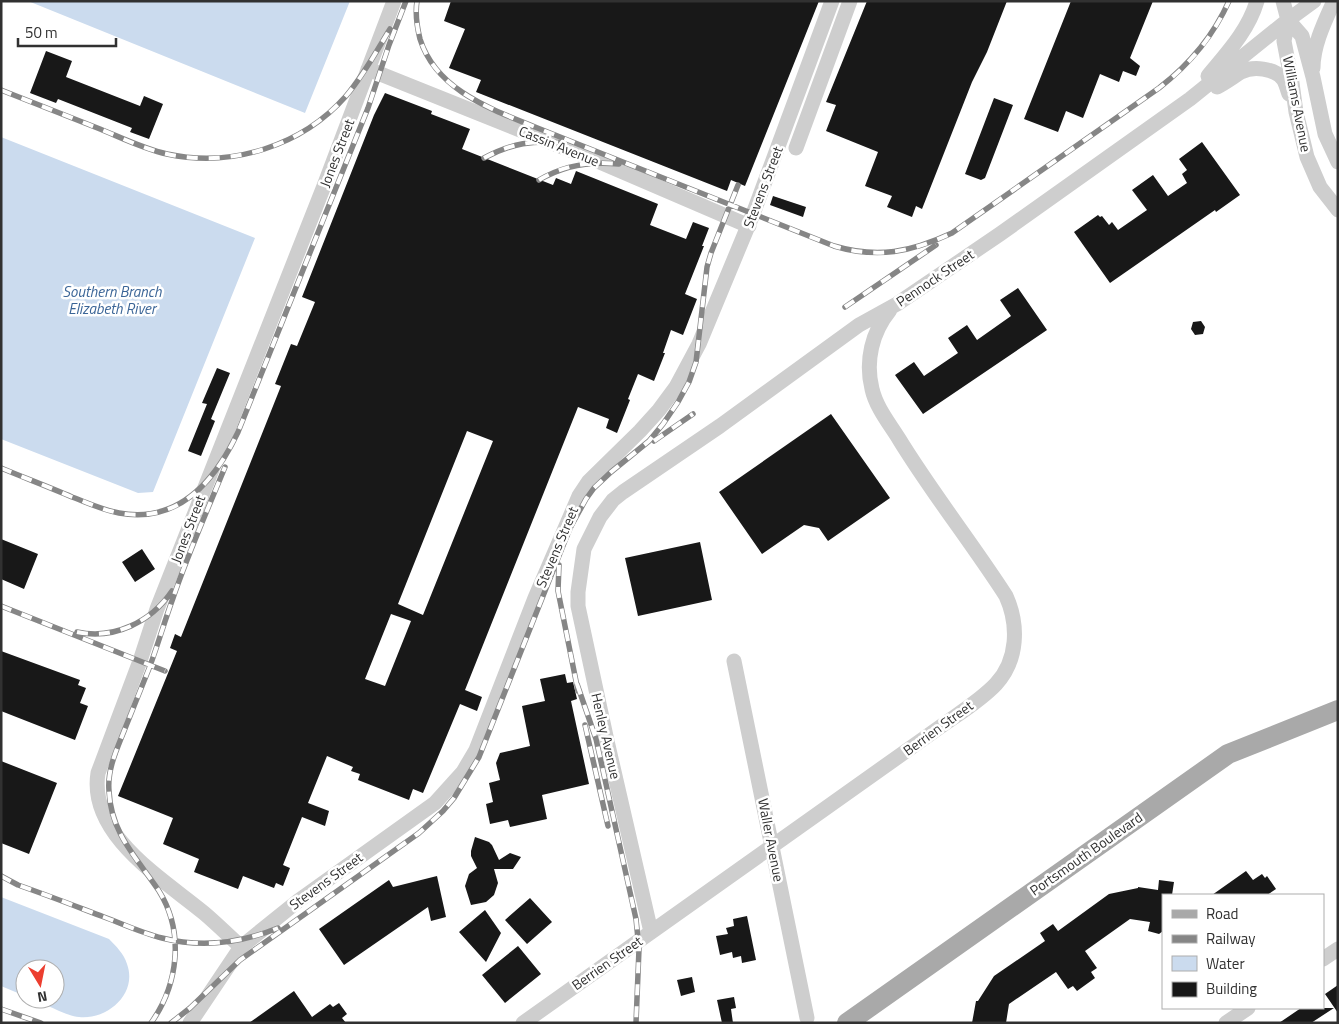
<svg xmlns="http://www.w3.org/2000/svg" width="1339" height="1024" viewBox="0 0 1339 1024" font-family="'Titillium Web',sans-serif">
	<rect width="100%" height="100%" fill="#fff"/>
	<path fill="#cbdbee" d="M28,1H350L305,113Z
		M1,137L255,238L153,492L138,493L1,439Z
		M1,897L109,939C116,946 124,954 127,964C138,994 107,1020 79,1017C67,1016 45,1004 33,999H55V969H25V996L1,986Z"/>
	<path fill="#181818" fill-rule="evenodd" d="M451,1H819L745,186L731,180L727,191L476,92L481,80L449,68L465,29L444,21Z
		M867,1H1007L987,52L972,82L922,209L916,206L912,217L887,207L892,196L865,186L878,152L826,131L836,105L826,102Z
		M1071,1H1153L1130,58L1140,66L1136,76L1123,71L1119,82L1100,74L1083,118L1066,111L1058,132L1024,119Z
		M46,51L72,61L66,77L140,106L144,96L163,104L149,139L130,132L132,128L58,99L56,103L30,93Z
		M385,93L432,111L431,114L470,129L462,149L553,185L556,178L571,184L576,171L658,204L650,225L686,239L693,222L709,228L702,246H704L685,294L697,299L683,335L671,330L663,353H665L654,381L638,374L628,399L630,400L617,433L606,428L609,419L578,407L465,690L482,697L477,711L460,704L423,793L413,789L409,800L358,780L360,774L351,771L353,767L327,756L308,803L329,811L325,826L302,817L283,865L290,868L283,886L276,883L274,888L243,876L238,889L194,872L199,859L163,844L173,818L118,796L177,651L170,648L175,634L181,637L281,386L275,384L291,344L297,346L315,302L302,297L374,115ZM467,431L493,441L423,615L398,604ZM391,614L411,621L385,686L365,679Z
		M994,98L1013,105L985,178L981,180L965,174Z
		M1202,142L1240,195L1216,212L1215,210L1110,283L1074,232L1098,215L1100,217L1102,216L1109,225L1112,222L1118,230L1147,210L1132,190L1153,175L1168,196L1187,183L1182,174L1187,170L1179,159Z
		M773,196L806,207L803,217L770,205Z
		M1018,288L1047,330L923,414L895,375L914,362L924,376L958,353L948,338L967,325L977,340L1011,316L1000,300Z
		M1201,321L1205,327L1203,334L1195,335L1191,329L1193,322Z
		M217,368L230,373L211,419L215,421L201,456L188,451L207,404L202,403Z
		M831,414L890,498L828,541L819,528L804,525L762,554L719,492Z
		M1,539L38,554L24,589L1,579Z
		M700,542L712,600L638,616L625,558Z
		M142,549L155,569L135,582L122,562Z
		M1,651L80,680L78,685L86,688L80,703L88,706L75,740L1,711Z
		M565,674L567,683L573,682L577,699L571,701L589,784L542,795L547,819L510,827L508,820L490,824L486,804L493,802L489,783L500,780L496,763L500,753L530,746L522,706L545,701L540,679Z
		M1,761L57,783L29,854L1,843Z
		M475,837L489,842L492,845L499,860L510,853L521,857L513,869H494L498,883L494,895L486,902L471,905L465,886L469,874L477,868L471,856V851Z
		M1246,871L1253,880L1262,874L1265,878L1267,876L1276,889L1267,895H1212Z
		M437,876L446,917L431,921L428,907L344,965L319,929L389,880L393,887Z
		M1159,880L1174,882L1172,895H1163V931L1159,934L1148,931L1150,922L1130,919L1085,951L1097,968L1091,972L1095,978L1077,991L1073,986L1068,989L1056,972L1009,1004L1006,1023H972L976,1001H978L994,976L1045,941L1040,933L1053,924L1058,931L1109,894L1138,888V887L1158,890Z
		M530,898L552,922L527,944L505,920Z
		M485,910L501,933L486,962L459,932Z
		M747,916L756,960L742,963L741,956L733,958L732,952L720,955L716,936L728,934L726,928L734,926L733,919Z
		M518,946L541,974L505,1003L482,975Z
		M692,977L695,992L681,996L677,980Z
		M1338,985V1013L1325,994Z
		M294,991L312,1017L330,1004L333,1007L339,1003L347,1014L342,1018L346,1023H249Z
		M734,997L736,1008L731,1009L733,1023H722L717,1000Z
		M1301,1008H1334L1311,1023H1279Z"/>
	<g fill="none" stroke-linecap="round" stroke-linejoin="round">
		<path stroke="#cecece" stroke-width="15" d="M1283,1L1288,20L1284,41L1292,83L1296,112L1307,157L1320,187L1338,210
			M1288,20L1302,36L1313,77L1325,134L1338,162
			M1313,68C1313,45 1325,21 1334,1
			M368,69L600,162L749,226
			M1208,76C1227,53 1248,31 1257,1
			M1217,87C1225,83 1233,77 1241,72C1253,66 1274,68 1283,79C1286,83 1287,89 1289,94
			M796,148L850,1
			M734,661L807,1018
			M651,932L607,741L578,606V592L584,549L600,517L613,500L623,492L720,426L859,325L897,304L1000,234L1190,99L1288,20L1314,1
			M241,947C229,936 217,924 204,913C163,879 88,835 98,773L140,661L157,609L324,186L394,1
			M1323,959L1338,949
			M190,1023L241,947L298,901L435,803L463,772L476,750L535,598L579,496L589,481L640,431L659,410L676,387L699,344L753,214L832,1
			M523,1023L940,727C958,714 980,701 996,684C1018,660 1019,625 1006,596C972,543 932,493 899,439C889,423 876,407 872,389C865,361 872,332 890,310
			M1226,1023L1248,1008"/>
		<path stroke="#a9a9a9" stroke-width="20" d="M847,1023L1228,754L1338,710"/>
		<defs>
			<path id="rail" d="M417,1C415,14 417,27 420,39C436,90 491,109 535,127L834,246C878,259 911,252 952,233L1159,88C1190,64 1213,37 1229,1
				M1,90C34,103 67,116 100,129C122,138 144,149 167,154C232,168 302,146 346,96C363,76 376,52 390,29
				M484,158C512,143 533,140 564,143
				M539,180C564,165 590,161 619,164
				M845,307L936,245
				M654,441L693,414
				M1,468C25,478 49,487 72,497C88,503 103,510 119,513C179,524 215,481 238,432L368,108L389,45L406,1
				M559,565L558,591L578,691
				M1,606L165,671
				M77,632C114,640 151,622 172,591
				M577,684L596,739L636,919L639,949L636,1023
				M585,725L608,826
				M1,876L18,885C47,895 75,906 104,917C123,924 142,933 162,938C201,948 241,943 278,928
				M1,1009L41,1023
				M151,1023C178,985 185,933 159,891C137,858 111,834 109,791C107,768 118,747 126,726C134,706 142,686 150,666C158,644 165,620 173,598C188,554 207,511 225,467
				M171,1023L190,1008L240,960L419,833L443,811L454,798L479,757L570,528L586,499L594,488L611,472L649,441L663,424L678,402L689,382L696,362L707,267L711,253L738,185"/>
		</defs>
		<use href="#rail" stroke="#868686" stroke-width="5.5"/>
		<use href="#rail" stroke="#fff" stroke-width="4" stroke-dasharray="11" stroke-linecap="butt"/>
	</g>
	<g text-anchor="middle" stroke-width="5" stroke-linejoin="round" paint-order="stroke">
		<g font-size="14" fill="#313131" stroke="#fff">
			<text transform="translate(1297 104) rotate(79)" y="5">Williams Avenue</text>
			<text transform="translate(559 146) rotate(22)" y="5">Cassin Avenue</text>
			<text transform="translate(337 153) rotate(-69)" y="5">Jones Street</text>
			<text transform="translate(763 187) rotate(-69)" y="5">Stevens Street</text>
			<text transform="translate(935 278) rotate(-34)" y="5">Pennock Street</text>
			<text transform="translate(188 529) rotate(-69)" y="5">Jones Street</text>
			<text transform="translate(557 547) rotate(-67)" y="5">Stevens Street</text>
			<text transform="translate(938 728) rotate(-36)" y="5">Berrien Street</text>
			<text transform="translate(606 736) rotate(77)" y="5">Henley Avenue</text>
			<text transform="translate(771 840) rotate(79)" y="5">Waller Avenue</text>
			<text transform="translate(1086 854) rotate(-35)" y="5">Portsmouth Boulevard</text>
			<text transform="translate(326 881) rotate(-36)" y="5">Stevens Street</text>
			<text transform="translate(607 963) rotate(-35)" y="5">Berrien Street</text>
		</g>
		<g font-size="15" font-style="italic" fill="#3b6597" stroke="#fff">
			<text x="112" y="297">Southern Branch<tspan x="112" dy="17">Elizabeth River</tspan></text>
		</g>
	</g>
	<rect width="1339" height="1024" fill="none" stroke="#313131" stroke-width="5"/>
	<rect x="1162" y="894" width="162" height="115" fill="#ffffff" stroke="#adadad"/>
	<rect x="1172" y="910" width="25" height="8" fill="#a9a9a9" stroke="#adadad"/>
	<text x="1206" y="919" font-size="15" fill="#313131">Road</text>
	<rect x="1172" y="935" width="25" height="8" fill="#868686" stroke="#adadad"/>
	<text x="1206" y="944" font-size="15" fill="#313131">Railway</text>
	<rect x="1172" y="956" width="25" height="15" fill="#cbdbee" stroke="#adadad"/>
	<text x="1206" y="969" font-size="15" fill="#313131">Water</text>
	<rect x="1172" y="982" width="25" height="15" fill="#181818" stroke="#adadad"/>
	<text x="1206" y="994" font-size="15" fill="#313131">Building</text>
	<g transform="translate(40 984) rotate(170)"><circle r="24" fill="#ffffff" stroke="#adadad"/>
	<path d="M0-4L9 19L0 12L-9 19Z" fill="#ec3e2f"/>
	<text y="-8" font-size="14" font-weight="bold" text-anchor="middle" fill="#313131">N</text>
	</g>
	<path d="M18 38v8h98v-8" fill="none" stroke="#313131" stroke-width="2.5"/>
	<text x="25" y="38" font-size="15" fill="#313131" stroke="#ffffff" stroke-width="4" paint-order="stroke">50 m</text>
</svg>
